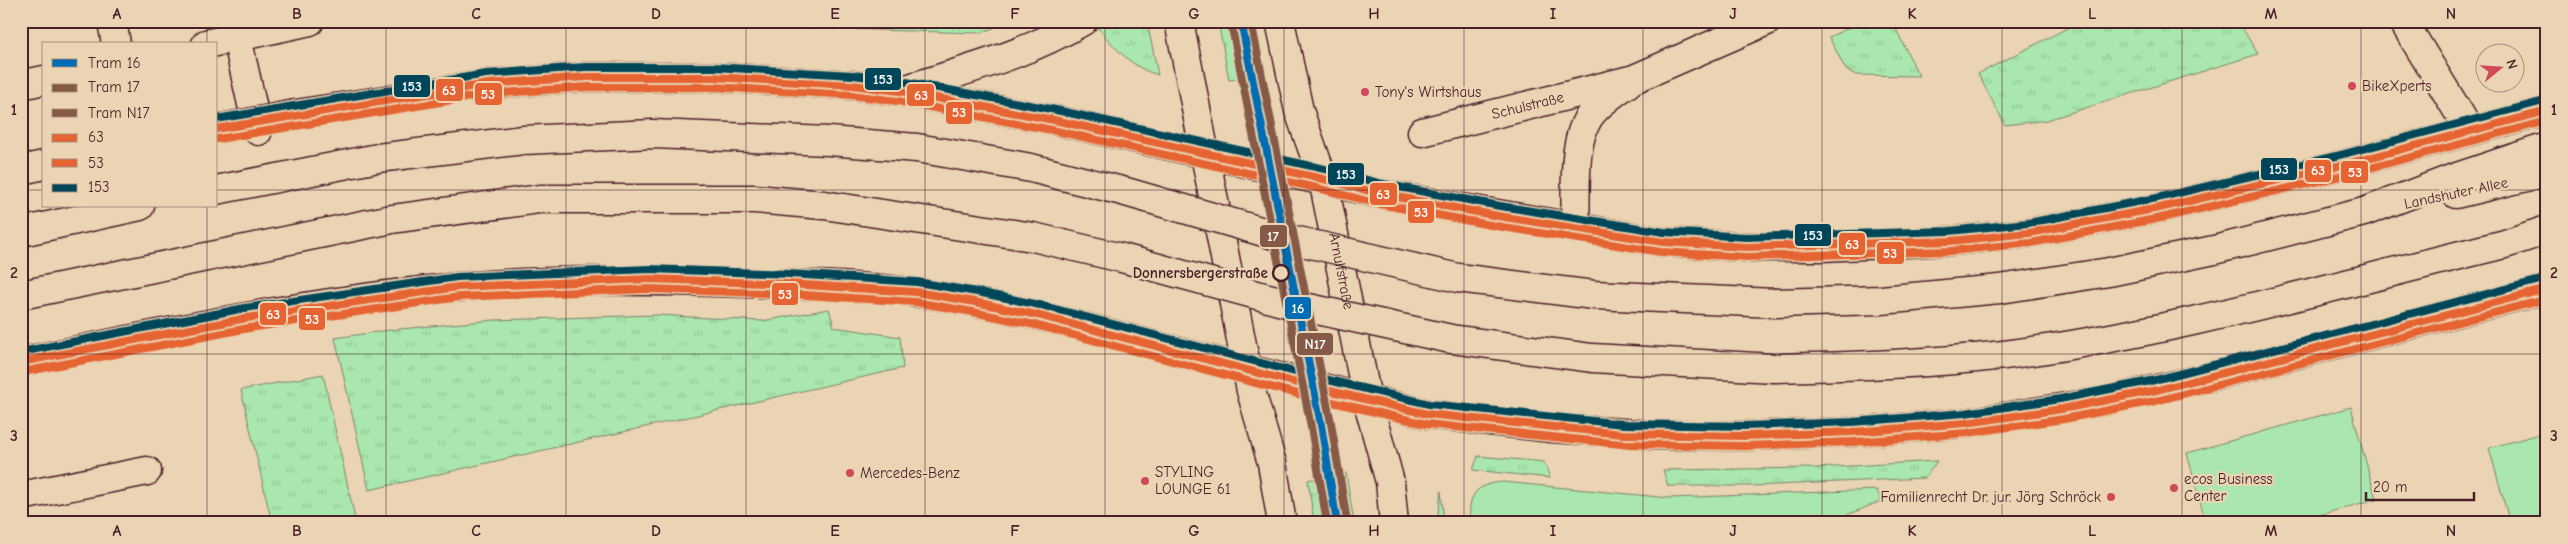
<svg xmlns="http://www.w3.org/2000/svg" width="2568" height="544" viewBox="0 0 2568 544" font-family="'Comic Neue',sans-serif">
	<defs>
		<pattern id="grass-tufts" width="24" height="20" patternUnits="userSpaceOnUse" patternTransform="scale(1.25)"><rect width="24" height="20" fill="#a9e7ae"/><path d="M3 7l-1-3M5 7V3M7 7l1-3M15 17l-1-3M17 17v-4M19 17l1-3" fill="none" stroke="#93c696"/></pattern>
		<pattern id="forest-crowns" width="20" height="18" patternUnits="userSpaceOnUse" patternTransform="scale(1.25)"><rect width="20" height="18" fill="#a9e7ae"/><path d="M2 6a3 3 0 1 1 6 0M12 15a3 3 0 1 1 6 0" fill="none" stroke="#93c696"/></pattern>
	</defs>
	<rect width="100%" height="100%" fill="#ead4b3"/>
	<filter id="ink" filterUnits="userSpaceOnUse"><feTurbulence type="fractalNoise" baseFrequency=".02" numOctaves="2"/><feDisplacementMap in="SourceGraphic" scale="10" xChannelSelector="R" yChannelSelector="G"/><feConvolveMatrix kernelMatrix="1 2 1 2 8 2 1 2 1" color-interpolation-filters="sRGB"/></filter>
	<g filter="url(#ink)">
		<path fill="url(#grass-tufts)" stroke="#7a836c" d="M1104,21H1147L1158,75C1132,68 1115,48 1098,28Z
			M1218,21H1247L1257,76L1229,80Z
			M1863,21H1892L1919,76L1856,75L1846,70L1829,37Z
			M2081,21H2238L2258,54L2047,120L2005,125L1978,74Z
			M829,309L834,327L900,337L903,368L369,490L335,338L390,330L494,320L657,315L762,321Z
			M323,374L356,523H272L241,390Z
			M1478,456L1544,462L1550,478L1473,470Z
			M1937,461L1925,478L1753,486H1668L1663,470L1816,468Z
			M1346,473L1354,523H1314L1308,480Z
			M1441,491L1444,523H1437V522Z"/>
		<path fill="url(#forest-crowns)" stroke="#7a836c" d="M628,21H1010L981,33L621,23Z"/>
		<path fill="#a9e7ae" stroke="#7a836c" d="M2351,407L2376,499L2291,523H2206L2187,453Z
			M2547,432V523H2510L2489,448Z
			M1503,482L1670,498L1877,490L1881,501L1828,523H1470C1468,496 1474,484 1503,482Z"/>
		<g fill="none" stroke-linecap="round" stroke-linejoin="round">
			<defs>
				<g id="minor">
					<path d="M112,21L116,44"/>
					<path d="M2403,21L2470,131"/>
					<path d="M237,38L258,131"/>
					<path d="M206,44L310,21"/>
					<path d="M21,85L44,80"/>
					<path id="s1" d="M1422,132L1634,79L1767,21"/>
					<path d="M1575,228C1577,196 1571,144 1589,117C1598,104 1614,93 1627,84"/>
					<path d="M21,496L147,471"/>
				</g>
				<g id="major">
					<path d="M1179,21L1251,391L1272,463L1282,523"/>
					<path id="s2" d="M1280,21L1299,111L1323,179L1367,399L1390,482L1394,523"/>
					<path d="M1206,154L1381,194L1620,235L1663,242L1746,247H1823L1950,241L2029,233L2159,208L2338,166L2547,111"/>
					<path d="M1247,369L1427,414L1551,428L1653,435L1745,436L1853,432L1966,423L2104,401L2205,378L2547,289"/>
				</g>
				<path id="highway" d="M903,90C965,70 1026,55 1083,21
					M296,114L488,84L587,77H712L852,85L899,91L1054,120L1206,154
					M21,170L44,165
					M2456,194L2547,172
					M21,232L140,206
					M1775,303L1881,300L2000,289L2109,272L2214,250L2364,212L2451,179L2547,147
					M21,362C165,332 311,301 458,287C553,279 649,280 745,283C802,285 862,285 919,293C1031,308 1138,343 1247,369
					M1774,368C1851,366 1928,364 2004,355C2174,333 2339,284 2505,244L2547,230"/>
			</defs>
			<use href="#minor" stroke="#4a1f2b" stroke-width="31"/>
			<use href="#major" stroke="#4a1f2b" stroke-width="31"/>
			<use href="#highway" stroke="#4a1f2b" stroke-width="31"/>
			<use href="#minor" stroke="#ead4b3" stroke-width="28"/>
			<use href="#major" stroke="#ead4b3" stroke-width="28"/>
			<use href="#highway" stroke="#ead4b3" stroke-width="28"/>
			<defs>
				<path id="highway-bridge" d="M216,129L296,114
					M216,190L378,158L523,140L653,134L829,141L917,148L1031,168L1126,192L1281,237L1458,278L1594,295L1775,303
					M21,295L392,219L540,199H755L824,205L1033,237L1122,258L1290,304L1451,339L1592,358L1774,368"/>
			</defs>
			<use href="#highway-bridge" stroke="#4a1f2b" stroke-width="31" stroke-linecap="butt"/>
			<use href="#highway-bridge" stroke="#ead4b3" stroke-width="28"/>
			<defs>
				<path id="bus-1" d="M216,129L488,84L587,77H712L852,85L899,91L1054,120L1323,179L1381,194L1498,216L1663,242L1746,247L1950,241L2029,233L2159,208L2338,166L2547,111
					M21,362L247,318L458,287L649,279L789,284L916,292L975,302L1037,315L1297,383L1427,414L1622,434L1745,436L1853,432L1966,423L2062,409L2157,390L2547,289"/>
				<path id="bus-2" d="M218,139L489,94L587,87H712L851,95L897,101L1052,130L1321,189L1379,204L1496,226L1661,252L1746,257L1950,251L2031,243L2161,218L2340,176L2547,121
					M23,372L249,328L459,297L649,289L789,294L915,302L973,312L1035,325L1294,393L1426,424L1621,444L1745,446L1854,442L1967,433L2064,419L2160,400L2547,299"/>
				<path id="bus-3" d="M216,119L486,74L586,67H713L853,75L901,81L1056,110L1325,169L1383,184L1500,206L1664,232L1746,237L1949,231L2028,223L2157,198L2336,156L2544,101
					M21,352L245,308L457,277L649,269L789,274L917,282L977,292L1040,305L1299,373L1429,404L1623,424L1745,426L1852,422L1965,413L2060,399L2155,380L2544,279"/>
			</defs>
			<use href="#bus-1" stroke="#ead4b3" stroke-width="11"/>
			<use href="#bus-2" stroke="#ead4b3" stroke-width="11"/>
			<use href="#bus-3" stroke="#ead4b3" stroke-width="11"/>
			<use href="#bus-1" stroke="#e66432" stroke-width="8"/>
			<use href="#bus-2" stroke="#e66432" stroke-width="8"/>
			<use href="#bus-3" stroke="#00465a" stroke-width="8"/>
			<defs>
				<path id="tram-1" d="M1241,21L1321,425L1337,523"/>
				<path id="tram-2" d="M1231,23L1311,427L1327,523"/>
				<path id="tram-3" d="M1251,21L1331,423L1347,521"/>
			</defs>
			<use href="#tram-1" stroke="#ead4b3" stroke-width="11"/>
			<use href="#tram-2" stroke="#ead4b3" stroke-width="11"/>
			<use href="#tram-3" stroke="#ead4b3" stroke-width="11"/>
			<use href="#tram-1" stroke="#006cb2" stroke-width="8"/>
			<use href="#tram-2" stroke="#865a46" stroke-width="8"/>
			<use href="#tram-3" stroke="#865a46" stroke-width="8"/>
		</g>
	</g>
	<path fill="none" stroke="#4a1f2b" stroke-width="1" stroke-opacity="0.55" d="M207,21V44M386,21V523M566,21V523M746,21V523M925,21V523M1105,21V523M1284,21V523M1464,21V523M1643,21V523M1822,21V523M2002,21V523M2182,21V523M2361,21V523M21,190H44M216,190H2547M207,206V523M21,354H2547"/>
	<g fill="#d1495b" stroke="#ead4b3" stroke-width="2">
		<circle cx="2352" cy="86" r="5"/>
		<circle cx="1365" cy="92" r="5"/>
		<circle cx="850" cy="473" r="5"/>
		<circle cx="1145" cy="481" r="5"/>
		<circle cx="2174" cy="488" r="5"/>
		<circle cx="2111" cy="497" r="5"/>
	</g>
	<circle fill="#ead4b3" stroke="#4a1f2b" stroke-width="2.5" cx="1281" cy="273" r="8"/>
	<g text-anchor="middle" stroke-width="4.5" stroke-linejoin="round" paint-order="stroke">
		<g font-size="15" fill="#4a1f2b" stroke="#ead4b3" text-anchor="start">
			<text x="2362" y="91">BikeXperts</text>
			<text x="1375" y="97">Tony's Wirtshaus</text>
			<text x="1155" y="477">STYLING<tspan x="1155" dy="17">LOUNGE 61</tspan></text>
			<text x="860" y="478">Mercedes-Benz</text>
			<text x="2184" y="484">ecos Business<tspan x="2184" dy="17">Center</tspan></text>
			<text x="2101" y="502" text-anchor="end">Familienrecht Dr. jur. Jörg Schröck</text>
		</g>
		<g font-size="15" fill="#4a1f2b" stroke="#ead4b3">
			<text dy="5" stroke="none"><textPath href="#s1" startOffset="109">Schulstraße</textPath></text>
			<text transform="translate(2456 193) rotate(-12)" y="5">Landshuter Allee</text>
			<text dy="5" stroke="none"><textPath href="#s2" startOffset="258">Arnulfstraße</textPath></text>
		</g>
		<g font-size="15" font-weight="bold" fill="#4a1f2b" stroke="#ead4b3" text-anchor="end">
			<text x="1268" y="278">Donnersbergerstraße</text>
		</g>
	</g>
	<g stroke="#ead4b3" stroke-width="2">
		<rect x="864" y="67" width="38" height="24" rx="5" fill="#00465a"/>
		<rect x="393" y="74" width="38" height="24" rx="5" fill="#00465a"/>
		<rect x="435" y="78" width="29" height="24" rx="5" fill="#e66432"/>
		<rect x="474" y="82" width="29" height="24" rx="5" fill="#e66432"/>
		<rect x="906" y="83" width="29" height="24" rx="5" fill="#e66432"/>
		<rect x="945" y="101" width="28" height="24" rx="5" fill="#e66432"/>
		<rect x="2260" y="157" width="38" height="24" rx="5" fill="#00465a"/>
		<rect x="2304" y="159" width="28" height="24" rx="5" fill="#e66432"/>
		<rect x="2340" y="160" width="29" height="24" rx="5" fill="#e66432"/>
		<rect x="1327" y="162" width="38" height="24" rx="5" fill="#00465a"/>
		<rect x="1369" y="182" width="29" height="24" rx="5" fill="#e66432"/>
		<rect x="1407" y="200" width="28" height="24" rx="5" fill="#e66432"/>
		<rect x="1794" y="223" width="38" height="24" rx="5" fill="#00465a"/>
		<rect x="1259" y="224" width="29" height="24" rx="5" fill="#865a46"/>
		<rect x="1838" y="232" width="28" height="24" rx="5" fill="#e66432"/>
		<rect x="1876" y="241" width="29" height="24" rx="5" fill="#e66432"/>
		<rect x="771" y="282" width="28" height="24" rx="5" fill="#e66432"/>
		<rect x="1284" y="296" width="28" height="24" rx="5" fill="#006cb2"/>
		<rect x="259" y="302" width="28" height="24" rx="5" fill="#e66432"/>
		<rect x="298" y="307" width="28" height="24" rx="5" fill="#e66432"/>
		<rect x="1296" y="332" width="38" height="24" rx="5" fill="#865a46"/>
	</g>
	<g font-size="14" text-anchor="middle" font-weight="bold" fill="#fff">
		<text x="883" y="84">153</text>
		<text x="412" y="91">153</text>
		<text x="449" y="95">63</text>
		<text x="488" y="99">53</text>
		<text x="921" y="100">63</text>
		<text x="959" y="117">53</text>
		<text x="2279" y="174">153</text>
		<text x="2318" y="175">63</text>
		<text x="2355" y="177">53</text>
		<text x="1346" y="179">153</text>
		<text x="1383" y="199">63</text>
		<text x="1421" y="217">53</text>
		<text x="1813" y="240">153</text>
		<text x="1273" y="241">17</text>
		<text x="1852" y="249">63</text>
		<text x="1890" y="258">53</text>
		<text x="785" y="299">53</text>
		<text x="1298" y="313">16</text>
		<text x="273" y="319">63</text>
		<text x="312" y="324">53</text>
		<text x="1315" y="349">N17</text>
	</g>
	<rect width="2568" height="544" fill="none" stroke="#ead4b3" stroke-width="55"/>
	<rect x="42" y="42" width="175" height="165" fill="#ead4b3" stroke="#aa8c7d"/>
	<rect x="52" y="59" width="25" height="8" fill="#006cb2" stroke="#aa8c7d"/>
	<text x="88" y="68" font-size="15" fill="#4a1f2b">Tram 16</text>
	<rect x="52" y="84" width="25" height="8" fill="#865a46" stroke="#aa8c7d"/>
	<text x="88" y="92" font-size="15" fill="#4a1f2b">Tram 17</text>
	<rect x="52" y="109" width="25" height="8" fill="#865a46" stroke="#aa8c7d"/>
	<text x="88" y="118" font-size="15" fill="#4a1f2b">Tram N17</text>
	<rect x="52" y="134" width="25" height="8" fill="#e66432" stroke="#aa8c7d"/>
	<text x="88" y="142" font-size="15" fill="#4a1f2b">63</text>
	<rect x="52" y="159" width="25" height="8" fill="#e66432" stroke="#aa8c7d"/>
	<text x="88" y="168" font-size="15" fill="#4a1f2b">53</text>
	<rect x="52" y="184" width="25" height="8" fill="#00465a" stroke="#aa8c7d"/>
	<text x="88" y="192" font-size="15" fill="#4a1f2b">153</text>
	<g transform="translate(2500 68) rotate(72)"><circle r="24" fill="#ead4b3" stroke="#aa8c7d"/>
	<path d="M0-4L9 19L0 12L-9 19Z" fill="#d1495b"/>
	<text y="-8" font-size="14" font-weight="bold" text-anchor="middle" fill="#4a1f2b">N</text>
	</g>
	<path d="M2366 492v8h108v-8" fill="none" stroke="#4a1f2b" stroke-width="2.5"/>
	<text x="2373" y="492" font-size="15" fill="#4a1f2b" stroke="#ead4b3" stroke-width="4" paint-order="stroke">20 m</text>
	<rect x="28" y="28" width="2512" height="488" fill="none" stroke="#4a1f2b" stroke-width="2"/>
	<g font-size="16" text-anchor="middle" font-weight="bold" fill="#4a1f2b">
		<text x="117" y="19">A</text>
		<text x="297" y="19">B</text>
		<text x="476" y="19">C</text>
		<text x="656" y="19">D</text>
		<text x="835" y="19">E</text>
		<text x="1015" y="19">F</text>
		<text x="1194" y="19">G</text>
		<text x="1374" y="19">H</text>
		<text x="1553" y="19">I</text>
		<text x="1733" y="19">J</text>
		<text x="1912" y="19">K</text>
		<text x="2092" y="19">L</text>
		<text x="2271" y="19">M</text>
		<text x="2451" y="19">N</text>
		<text x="14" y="115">1</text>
		<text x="2554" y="115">1</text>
		<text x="14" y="278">2</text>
		<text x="2554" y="278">2</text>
		<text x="14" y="441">3</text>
		<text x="2554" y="441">3</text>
		<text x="117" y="536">A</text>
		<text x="297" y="536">B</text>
		<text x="476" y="536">C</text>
		<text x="656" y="536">D</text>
		<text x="835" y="536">E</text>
		<text x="1015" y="536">F</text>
		<text x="1194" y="536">G</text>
		<text x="1374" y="536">H</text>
		<text x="1553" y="536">I</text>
		<text x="1733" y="536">J</text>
		<text x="1912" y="536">K</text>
		<text x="2092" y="536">L</text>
		<text x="2271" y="536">M</text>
		<text x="2451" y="536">N</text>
	</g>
</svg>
